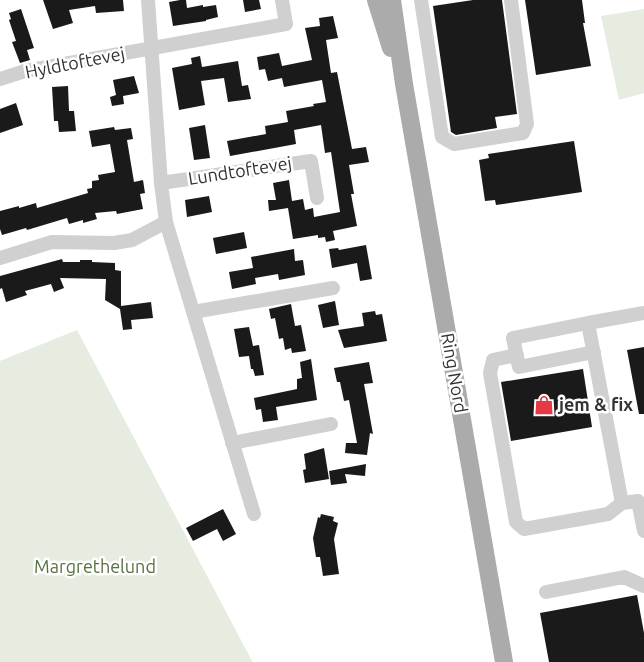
<svg xmlns="http://www.w3.org/2000/svg" width="644" height="662" viewBox="0 0 644 662" font-family="Ubuntu,sans-serif">
	<rect width="100%" height="100%" fill="#fff"/>
	<path fill="#e6ecdf" d="M644,9V93L619,100L601,16Z
		M77,330L251,659L253,662H0V361Z"/>
	<path fill="#1a1a1a" d="M43,0H123L124,11L96,13L95,6L69,10L73,23L53,29Z
		M180,0H186L187,8L203,5V7L216,5L218,17L206,20V21L173,26L169,2Z
		M243,0H259L261,9L245,12Z
		M473,0H502L517,114L495,117L497,128L456,135L451,132L433,6Z
		M525,0H582L585,23H583L591,66L536,75Z
		M21,9L34,48L27,50L30,60L20,63L12,42L16,41L9,20L11,19L9,13Z
		M333,16L338,38L326,40L331,73L337,72L352,149L366,147L369,162L349,165L354,194H351L357,226L333,231L335,240L326,242L325,237L318,238V235L293,239L288,208L269,211L268,200H276L273,183L289,180L292,201L303,199L305,210L313,208L314,217L340,212L331,152L325,153L321,125L294,130L296,144L230,156L227,141L266,134L265,126L288,122L286,111L314,106L313,104L326,102L322,80L284,87L282,78L268,81L265,69L259,70L257,57L279,53L282,66L312,60L305,28L320,26L319,18Z
		M200,56L202,67L238,61L242,86L248,85L251,99L228,102L224,78L201,81L205,105L179,110L172,68L192,64L191,58Z
		M134,76L139,93L123,96L124,104L112,106L110,97L116,95L113,80Z
		M68,86L69,111H74L76,131L59,132L58,121H54L52,87Z
		M16,103L23,125L0,133V109Z
		M205,125L210,158L194,160L189,128Z
		M114,127L115,130L131,128L133,139L127,140L134,182L143,180L145,193L140,194L143,209L117,214L116,211L95,213L97,219L83,223V220L69,224L67,218L27,230L26,228L2,235L0,229V211L19,206V208L36,203L37,208L88,193L87,189L92,188V181L99,180L98,175L115,172L110,144L92,147L89,131Z
		M574,141L582,192L496,205L495,200L485,201L479,160L489,158L488,154Z
		M209,196L212,212L187,217L185,200Z
		M244,232L247,248L216,254L213,238Z
		M366,245L372,279L360,281L357,263L332,268L329,249L338,248L339,250Z
		M294,249L295,261L303,260L305,275L279,280L278,274L255,278L256,284L232,289L229,272L253,268L251,257Z
		M62,259L63,262H80V260H92V262L115,263V270L121,271V306L151,302L153,318L131,320L132,329L123,330L120,309L105,300L106,279L60,278L64,288L54,292L51,284L25,291L27,295L6,302L2,288L0,289V276Z
		M335,301L339,325L323,328L318,305Z
		M291,304L295,326L301,325L306,351L292,353L291,348L285,350L283,338L279,339L275,318L271,319L269,309Z
		M375,311L376,315L382,314L387,341L344,348L338,330L364,326L362,313Z
		M249,327L253,346L259,345L264,375L255,376L253,369H251L249,356L239,357L234,329Z
		M644,347V414H639L627,350Z
		M311,359L317,400L276,407L278,420L263,422L261,409L256,410L254,398L297,389V379L302,378L300,362Z
		M369,362L373,383L364,384L373,434L370,433L367,455L345,453L346,443H357L349,400L344,401L340,382H337L334,368Z
		M583,369L592,427L511,441L501,382Z
		M324,448L329,479L305,483L303,470L306,469L304,454Z
		M366,464L365,476L345,474L347,483L331,485L329,471Z
		M223,509L236,534L223,541L217,529L193,541L186,528Z
		M321,514L334,517L333,521L338,523L334,539L339,574L323,576L320,557H316L313,538L318,517L320,518Z
		M637,595L644,633V662H549L540,613Z"/>
	<g fill="none" stroke-linecap="round" stroke-linejoin="round">
		<path stroke="#d0d0d0" stroke-width="14" d="M148,0L161,183L166,222L254,514
			M421,0L442,137L454,144L523,133L527,124L511,0
			M0,79L25,71L286,24L282,0
			M161,183L311,161L317,198
			M0,258L52,242L114,243L132,240L166,222
			M193,312L333,288
			M644,313L588,323L622,503L638,501L644,531
			M588,323L513,338L519,367L594,352
			M517,355L493,360L490,373L516,522L524,529L608,514L622,503
			M232,443L331,424
			M546,592L624,577L644,586"/>
		<path stroke="#ababab" stroke-width="18" d="M376,0L391,48
			M392,0L404,84L504,662"/>
	</g>
	<defs>
		<symbol id="shop-bare" viewBox="-9 -9 18 18"><path d="M-5-2.5h2.3a2.7 3.5 0 0 1 5.4 0H5L5.5 6h-11ZM-1.5-2.5h3a1.5 2.3 0 0 0-3 0Z" fill="#e63946" stroke="#fff" stroke-width="2.5" paint-order="stroke"/></symbol>
	</defs>
	<g fill-rule="evenodd">
		<use href="#shop-bare" x="530" y="391" width="28" height="28"/>
	</g>
	<g text-anchor="middle" stroke-width="5" stroke-linejoin="round" paint-order="stroke">
		<g font-size="18" fill="#333" stroke="#fff">
			<text transform="translate(75 63) rotate(-11)" y="6">Hyldtoftevej</text>
			<text transform="translate(240 171) rotate(-9)" y="6">Lundtoftevej</text>
			<text transform="translate(454 373) rotate(80)" y="6">Ring Nord</text>
		</g>
		<g font-size="18" font-weight="bold" fill="#333" stroke="#fff" text-anchor="start">
			<text x="559" y="411">jem &amp; fix</text>
		</g>
		<g font-size="18" fill="#56703f" stroke="#fff">
			<text x="95" y="573">Margrethelund</text>
		</g>
	</g>
</svg>
